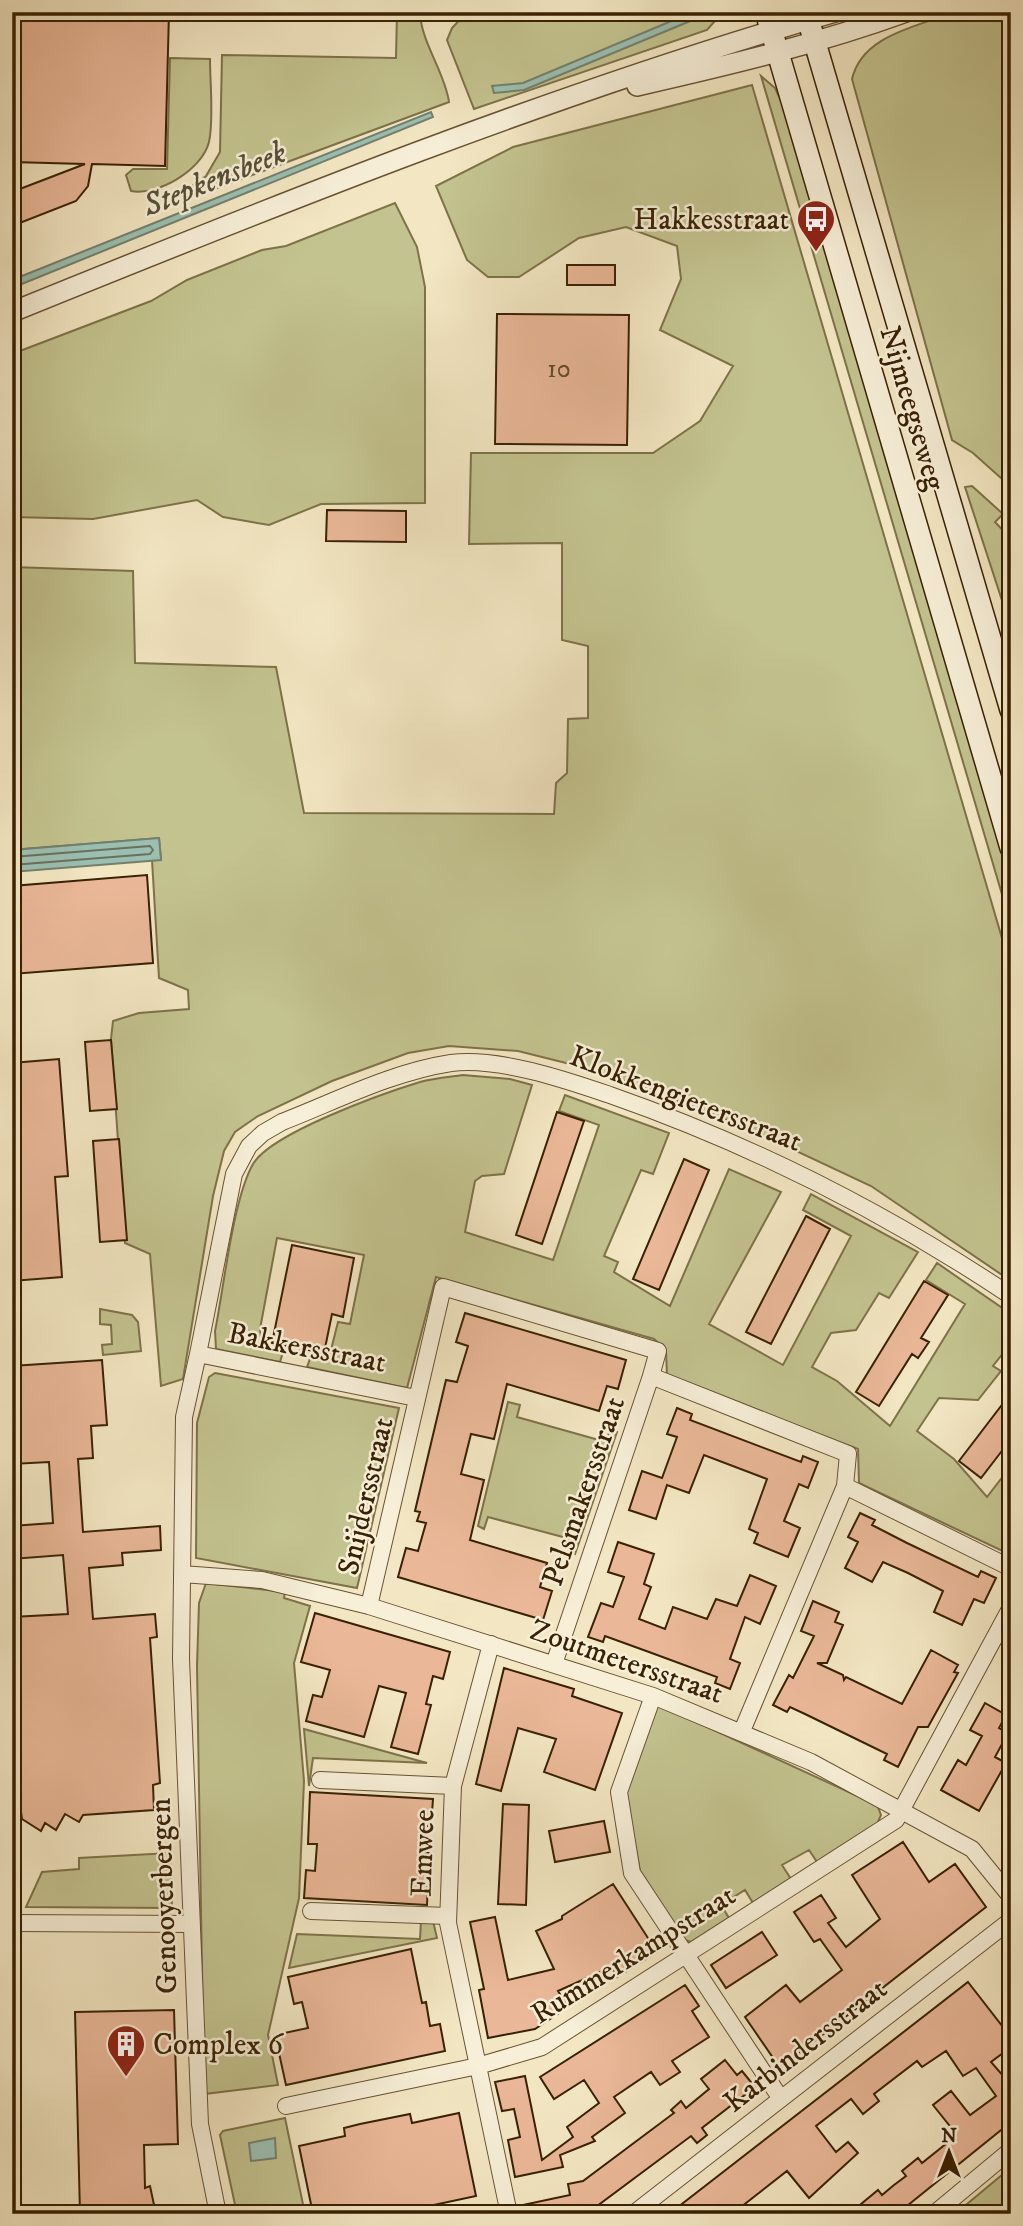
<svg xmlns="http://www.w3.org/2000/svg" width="1023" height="2226" viewBox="0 0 1023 2226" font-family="'IM FELL DW Pica',serif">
	<rect width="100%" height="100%" fill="#f3e7c3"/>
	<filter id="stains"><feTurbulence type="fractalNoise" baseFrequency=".00286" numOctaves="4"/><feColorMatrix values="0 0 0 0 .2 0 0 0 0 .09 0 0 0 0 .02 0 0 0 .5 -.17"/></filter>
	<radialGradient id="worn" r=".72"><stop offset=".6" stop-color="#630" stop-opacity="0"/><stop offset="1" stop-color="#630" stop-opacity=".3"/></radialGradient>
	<path fill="#c3c38f" stroke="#7e7249" stroke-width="2" d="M397,12H420C421,43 445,72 449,102L185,200L182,193L206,176L220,152L222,55L396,58Z
		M467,12H723L707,30L474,109L447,40L452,28Z
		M954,12H1011V487L973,453L952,440L852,79C862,35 917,27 954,12Z
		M170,58L210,59C210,83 214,120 209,142C202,170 158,196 131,191L126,175L133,169H167Z
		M761,76L775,88L783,105L1011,882V925Z
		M752,85L1011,969V1281L871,1186L743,1126L598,1071L518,1051L449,1046L408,1053L332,1081L258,1116L235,1132L224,1151L213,1196L183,1379L161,1386L150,1254L125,1243L111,1039L113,1021L139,1013L189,1009L188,990L159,978L152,860L161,859L159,838L12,850V567L133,571L135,663L276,667L304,813L554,814L556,783L567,773L568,719L588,718V646L562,640V543L469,544L471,453H653L700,421L733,366L660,330L681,279L677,246L626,227L579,238L519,277H488L467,260L436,186L513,147Z
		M395,203L417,247L425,287V503L321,504L269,525L223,517L197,500L93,519L12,517V354L151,301L187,280L262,250L286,246Z
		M972,486L1003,514L995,522L1011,539V628L965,487Z
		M463,1075L510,1079L532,1085L504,1174L482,1176L475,1181L465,1232L553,1260L599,1125L559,1111L565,1095L669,1133L653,1174L641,1170L604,1256L618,1262L614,1272L670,1306L729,1169L781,1192L709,1324L783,1365L851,1236L803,1210L811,1194L918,1252L889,1298L879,1293L856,1330L831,1333L812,1367L837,1381L890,1426L965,1304L926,1280L937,1263L1011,1314V1343L993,1366L1001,1371L978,1400L939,1398L917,1431L954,1459L987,1497L1011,1466V1555L859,1483L858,1449L667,1376L666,1350L654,1339L436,1277L407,1388L307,1367L311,1356L329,1358L338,1322L350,1324L364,1255L277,1238L260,1329L263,1349L283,1352L280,1362L216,1349L215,1331C224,1287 233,1199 253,1164C271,1133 384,1093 420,1082C434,1078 449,1077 463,1075Z
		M100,1309L132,1315L138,1322L141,1351L103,1355L102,1345L112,1344L111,1325L100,1324Z
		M215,1373L399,1408L357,1588L196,1558L197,1423L209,1377Z
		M508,1402L520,1405L517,1417L606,1442L610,1430L617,1432L575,1554L571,1553L574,1540L488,1517L484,1529L478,1526Z
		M206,1583L285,1592L284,1598L310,1606L294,1663L304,1781L299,1898L268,2035L278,2085L204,2094L197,1666L199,1603Z
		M657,1704L877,1805L881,1815L877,1824L817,1862L809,1850L782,1865L791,1879L753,1903L745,1890L721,1905L729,1918L691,1942L685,1940L640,1871L625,1792Z
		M304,1729L427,1763L313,1758L309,1786Z
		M170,1853L172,1908L26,1907L42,1872L79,1869V1858Z
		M421,1921H433L437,1938L289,1968L297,1934L420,1939Z
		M285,2118L305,2214H237L220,2135L223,2131Z
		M1003,2174L1011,2214H955Z"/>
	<path fill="#9bc0b3" stroke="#74806d" stroke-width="2" d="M693,12H712L524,90L494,93L492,86L523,83Z
		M431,112L433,117L12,288V280Z
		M159,838L161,860L12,872V850Z
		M275,2138L276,2158L251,2161L249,2143Z"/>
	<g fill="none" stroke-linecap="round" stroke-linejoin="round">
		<path stroke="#6a705b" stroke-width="2" d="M12,857L150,846L153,850L150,854L12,865"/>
	</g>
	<path fill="#eab898" stroke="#392103" stroke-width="2" d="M12,12H169L165,166L92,164L88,186L76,201L12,226V192L85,164L12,162Z
		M567,265H615V285H567Z
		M497,314L629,315L627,445L495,444Z
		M327,510L406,511V542L326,541Z
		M147,875L153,963L12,974V886Z
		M111,1040L117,1109L90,1111L85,1042Z
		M59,1059L68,1176L55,1177L62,1277L12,1281V1063Z
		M557,1112L584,1121L542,1244L516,1235Z
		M119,1139L127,1240L100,1242L93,1141Z
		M684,1159L709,1170L659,1290L633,1279Z
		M806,1216L830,1229L771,1344L746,1332Z
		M292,1245L354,1258L343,1317L332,1314L324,1353L272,1343Z
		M924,1281L948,1295L921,1338L929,1342L918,1358L912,1354L879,1406L856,1392Z
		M465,1313L626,1360L618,1389L607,1386L599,1411L507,1384L494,1439L471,1434L461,1474L484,1480L470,1540L547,1563L540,1587L552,1591L543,1620L398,1577L406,1548L418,1551L426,1523L417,1521L420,1512L415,1511L446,1380L457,1382L468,1346L456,1342Z
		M102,1360L107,1425L91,1426L93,1458L78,1459L83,1532L160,1526L161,1550L122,1553L123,1565L89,1568L93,1619L155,1614L157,1637L150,1638L160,1783L153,1785L154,1810L83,1815L79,1822L65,1814L56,1830L45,1823L41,1831L22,1819L21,1812H15L12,1617L68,1614L63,1555L12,1559V1526L53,1523L49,1462L12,1464V1366Z
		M1011,1393V1439L981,1478L959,1461Z
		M677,1408L692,1414L690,1420L801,1462L803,1456L818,1462L808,1488L799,1484L784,1521L800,1528L788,1557L754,1543L758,1533L749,1529L767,1479L704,1455L689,1493L667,1485L656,1519L629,1510L642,1471L662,1478L677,1437L667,1434Z
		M860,1513L875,1520L872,1525L907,1543L978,1577L981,1571L996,1578L984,1603L974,1599L962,1625L934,1612L943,1591L908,1573L883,1562L872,1582L845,1568L858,1542L848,1537Z
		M618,1542L654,1554L644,1584L651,1587L639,1619L665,1629L673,1607L707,1619L716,1599L737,1606L750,1575L776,1586L760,1624L745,1617L730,1659L740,1663L730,1689L715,1683L717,1677L649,1652L605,1636L603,1642L588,1637L601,1603L613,1607L624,1577L608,1572Z
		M813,1601L839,1612L835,1622L843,1625L827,1663H817L843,1675L844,1680L846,1677L902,1704L931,1650L958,1665L954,1672L958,1673L928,1727H918L898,1767L884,1760L887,1754L805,1714L790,1707L787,1712L773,1705L789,1675L793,1678L814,1636L801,1631Z
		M315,1613L450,1652L443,1679L433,1676L426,1704L431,1705L418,1754L391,1747L406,1693L379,1686L364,1737L306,1721L313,1695L322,1697L330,1670L301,1662Z
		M504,1668L574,1689L572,1696L622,1713L595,1790L544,1772L556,1739L518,1728L501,1791L476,1784Z
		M985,1703L1006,1715L999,1728L1008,1733L995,1757L1006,1763L979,1811L941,1790L958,1760L966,1765L982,1736L970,1730Z
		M310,1792L433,1799L431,1826H422L421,1853H429L427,1905L304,1898L306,1870L315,1871L317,1844H308Z
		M503,1804L529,1805L526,1905L498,1904Z
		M604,1821L610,1852L555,1862L549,1831Z
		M903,1842L929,1882L955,1864L986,1907L780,2068L745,2017L786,1985L800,2002L842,1970L820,1939L814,1942L794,1912L821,1895L836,1918L828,1923L846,1947L880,1919L852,1875Z
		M613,1884L657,1952L617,1977L611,1967L558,1991L568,2007L535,2029L488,2038L479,1990L484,1989L470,1922L495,1917L508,1980L554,1969L536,1931L562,1919V1916Z
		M762,1932L777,1955L726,1988L711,1965Z
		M411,1949L422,2003L426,2002L430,2026L440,2024L445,2051L286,2085L275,2035L308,2028L302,2002L294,2004L288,1977Z
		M968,1982L1003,2027L1011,2028V2047L991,2062L1011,2085V2122L897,2214H849L878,2190L882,2195L894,2185L906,2176L902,2171L918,2158L922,2163L947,2143L943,2138L953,2130L933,2105L951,2091L970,2115L996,2096L976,2068L963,2076L946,2051L922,2067L917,2061L874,2094L879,2101L863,2114L851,2099L816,2126L836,2152L848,2142L858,2153L809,2198L787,2171L732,2214H669Z
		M685,1985L699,2006L692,2011L709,2037L672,2061L680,2072L660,2085L651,2072L614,2097L625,2113L592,2137L595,2141L560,2155L563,2167L515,2177L508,2140L520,2137L514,2109L502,2111L495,2082L525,2076L542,2160L573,2137L567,2127L599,2103L584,2080L554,2099L540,2077Z
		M174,2010L178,2144L144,2145L145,2188L150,2186L156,2214H80L75,2012Z
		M725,2060L737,2075L742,2071L755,2087L702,2128L707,2135L697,2143L691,2136L593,2209L571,2214H519L518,2206L570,2195L568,2184L583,2181L674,2113L671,2110L681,2101L686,2108L709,2089L701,2079Z
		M459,2113L476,2196L429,2206L431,2214H313L299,2146L345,2136L344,2128L360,2124L410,2114L412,2123Z"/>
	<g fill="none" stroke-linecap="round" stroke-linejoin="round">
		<defs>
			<path id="minor" d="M198,1354L234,1174L249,1146L263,1133L282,1122C336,1101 392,1072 451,1063C499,1057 566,1080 610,1095C753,1145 885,1212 1011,1296
				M182,1574L262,1580L369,1606L653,1696L811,1762L972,1849L1011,1897
				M369,1606L443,1287L658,1351L651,1376L848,1454L845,1486L1011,1568
				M491,1644L453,1786L448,1923L509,2214
				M554,1664L651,1376
				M653,1696L619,1792L632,1873L781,2099
				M742,1731L845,1486
				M320,1780L453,1786
				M311,1911L448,1916
				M12,1923L191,1924
				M286,2106L478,2066L542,2047L896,1820L1011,1607
				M218,2214L200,2124L181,1659L184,1417L198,1354L416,1398
				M633,2214L1011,1920
				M934,2214L1011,2150"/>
			<path id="tertiary" d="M637,86C729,65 818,44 906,12
				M12,312C283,202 554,93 835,12"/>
			<path id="secondary" d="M766,12L1011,848
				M806,12L1011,710"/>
		</defs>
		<use href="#minor" stroke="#685233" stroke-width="18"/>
		<use href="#tertiary" stroke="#685233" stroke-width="22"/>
		<use href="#secondary" stroke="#392103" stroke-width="24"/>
		<use href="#minor" stroke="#f7efd8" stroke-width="16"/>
		<use href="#tertiary" stroke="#f7efd8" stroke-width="19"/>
		<use href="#secondary" stroke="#f7efd8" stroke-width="21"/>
	</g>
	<defs>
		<symbol id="bus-pin" viewBox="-11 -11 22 30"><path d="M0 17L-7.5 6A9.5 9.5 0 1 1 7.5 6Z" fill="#8f2418" stroke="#f7efd8"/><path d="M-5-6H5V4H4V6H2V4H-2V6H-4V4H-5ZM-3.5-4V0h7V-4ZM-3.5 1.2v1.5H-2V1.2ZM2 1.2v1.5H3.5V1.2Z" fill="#fff"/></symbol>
		<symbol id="building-pin" viewBox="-11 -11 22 30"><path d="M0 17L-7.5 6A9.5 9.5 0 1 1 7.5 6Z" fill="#8f2418" stroke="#f7efd8"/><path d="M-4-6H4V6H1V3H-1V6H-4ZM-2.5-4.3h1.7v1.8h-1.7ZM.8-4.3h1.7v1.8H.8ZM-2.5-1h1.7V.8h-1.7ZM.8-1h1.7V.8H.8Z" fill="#fff"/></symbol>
	</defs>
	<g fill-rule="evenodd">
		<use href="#bus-pin" x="794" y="197" width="44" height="60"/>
		<use href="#building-pin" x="104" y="2022" width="44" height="60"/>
	</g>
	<g text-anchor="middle" stroke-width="5" stroke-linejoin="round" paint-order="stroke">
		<g font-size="26" fill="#654728">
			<text x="559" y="377">10</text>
		</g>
		<g font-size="30" fill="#392103" stroke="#f7efd8" text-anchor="end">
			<text x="789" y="229">Hakkesstraat</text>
			<text x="153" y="2054" text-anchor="start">Complex 6</text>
		</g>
		<g font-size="30" fill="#392103" stroke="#f7efd8">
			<text transform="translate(913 408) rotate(74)" y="10">Nijmeegseweg</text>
			<text transform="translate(686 1098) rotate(21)" y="10">Klokkengietersstraat</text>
			<text transform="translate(307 1347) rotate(11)" y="10">Bakkersstraat</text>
			<text transform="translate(583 1491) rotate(-71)" y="10">Pelsmakersstraat</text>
			<text transform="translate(365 1496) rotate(-77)" y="10">Snijdersstraat</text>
			<text transform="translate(627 1661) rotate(19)" y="10">Zoutmetersstraat</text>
			<text transform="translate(422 1853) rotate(-88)" y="10">Emwee</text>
			<text transform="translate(163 1896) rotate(-92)" y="10">Genooyerbergen</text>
			<text transform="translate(633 1954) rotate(-32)" y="10">Rummerkampstraat</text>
			<text transform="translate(805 2045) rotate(-38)" y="10">Karbindersstraat</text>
		</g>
		<g font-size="32" font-style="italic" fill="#565138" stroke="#f7efd8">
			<text transform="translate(214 178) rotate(-22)" y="11">Stepkensbeek</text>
		</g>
	</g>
	<rect width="1023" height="2226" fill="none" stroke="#f3e7c3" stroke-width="42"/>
	<rect x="14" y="14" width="995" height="2198" fill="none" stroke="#392103" stroke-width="3.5"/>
	<rect x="21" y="21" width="981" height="2184" fill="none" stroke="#392103" stroke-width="2"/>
	<g transform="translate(949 2152)" stroke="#f7efd8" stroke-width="5" paint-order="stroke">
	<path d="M0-5L12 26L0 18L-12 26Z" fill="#392103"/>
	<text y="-10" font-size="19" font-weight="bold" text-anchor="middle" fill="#392103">N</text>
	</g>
	<rect width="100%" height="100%" filter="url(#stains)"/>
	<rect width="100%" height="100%" fill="url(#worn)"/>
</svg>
